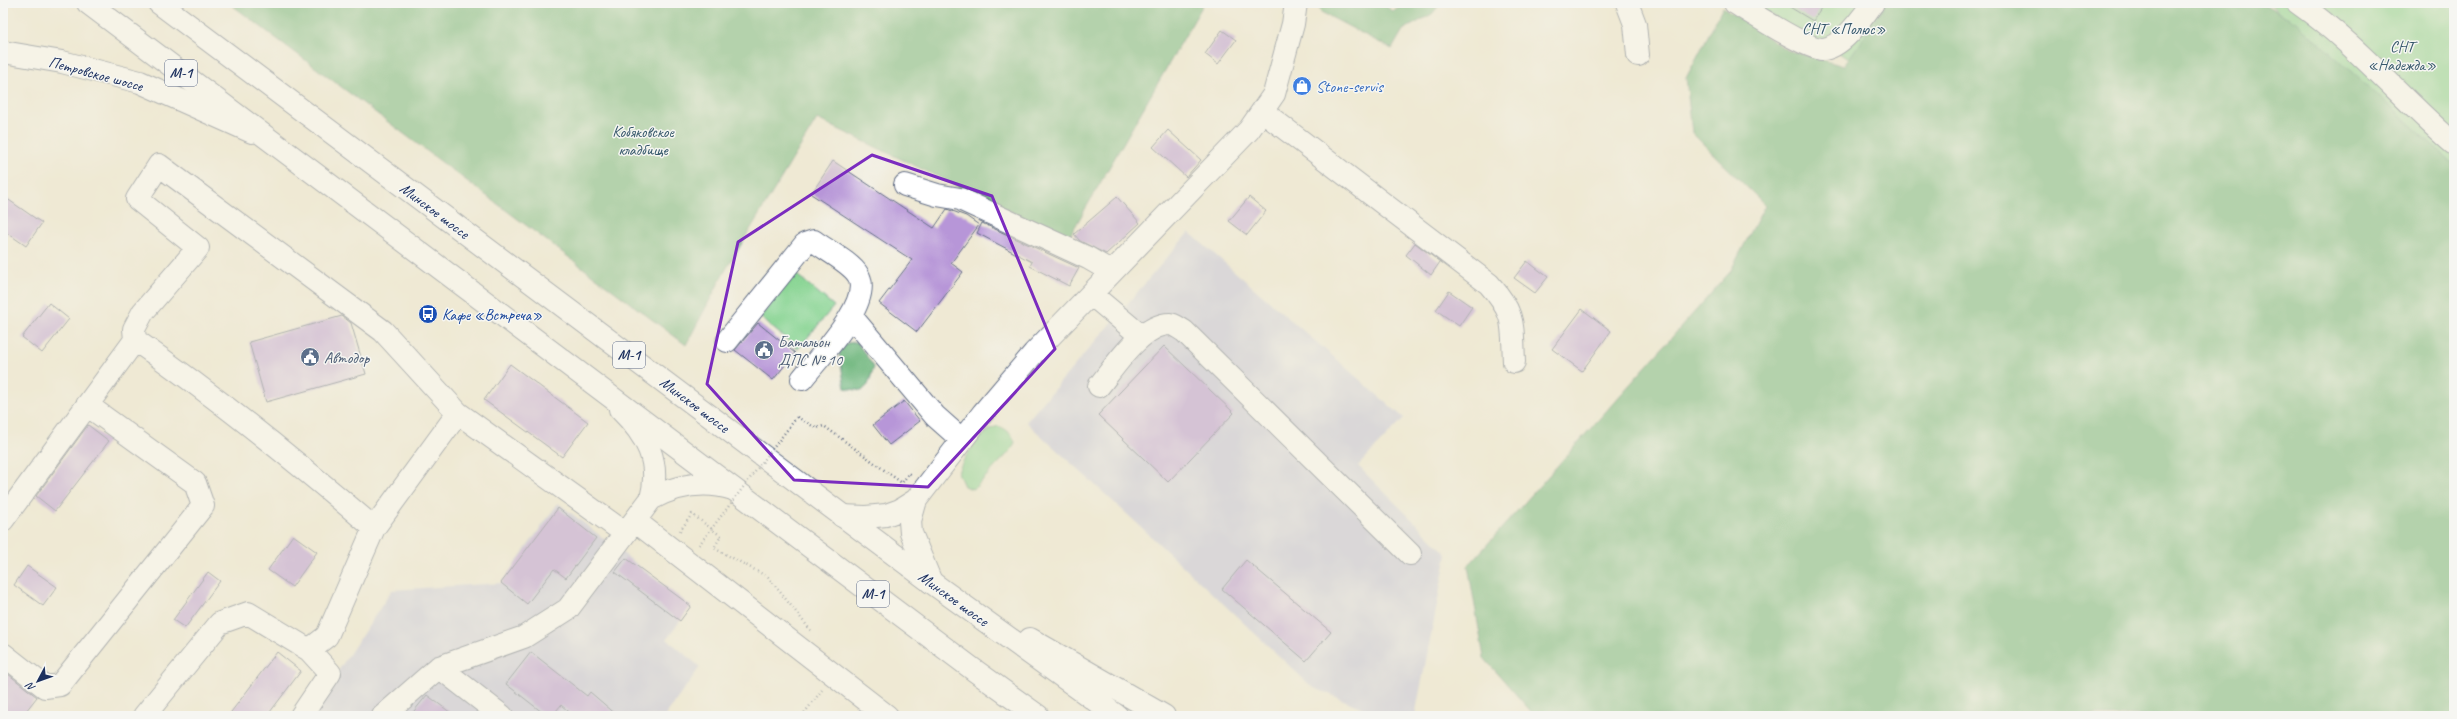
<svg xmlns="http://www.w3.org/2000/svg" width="2457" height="719" viewBox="0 0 2457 719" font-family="Caveat,sans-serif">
	<rect width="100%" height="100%" fill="#f6f6f2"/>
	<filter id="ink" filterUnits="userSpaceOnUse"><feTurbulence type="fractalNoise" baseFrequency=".025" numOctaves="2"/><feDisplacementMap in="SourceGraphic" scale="8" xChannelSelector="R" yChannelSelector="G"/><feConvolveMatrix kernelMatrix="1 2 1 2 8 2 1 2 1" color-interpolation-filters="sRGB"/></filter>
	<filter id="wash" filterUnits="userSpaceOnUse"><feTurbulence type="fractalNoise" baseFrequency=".012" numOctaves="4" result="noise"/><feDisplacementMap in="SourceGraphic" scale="16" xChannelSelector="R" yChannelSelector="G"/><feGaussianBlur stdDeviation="0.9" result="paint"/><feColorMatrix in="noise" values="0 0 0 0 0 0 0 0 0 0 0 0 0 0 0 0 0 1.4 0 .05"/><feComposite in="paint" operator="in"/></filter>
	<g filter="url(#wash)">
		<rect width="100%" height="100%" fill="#efe9d4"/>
		<path fill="#c1c2dd" d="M1189,232L1404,418L1358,466L1447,554L1415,716H1382L1312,687L1141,527L1026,422Z
			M558,503L691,606L667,639L700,667L665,716H308L392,590L501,583Z"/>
		<path fill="#87d492" stroke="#518278" d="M1749,3H1894L1851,60Z
			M2269,3H2454V172Z
			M796,274L834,306L798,349L760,317Z
			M998,426C1007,429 1012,434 1015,442L1012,449L977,486L972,489L964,486L958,473C963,456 982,431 998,426Z"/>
		<path fill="#6db67c" stroke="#44726d" d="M229,3H1204L1068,239L817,119L725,271L686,345Z
			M1318,3H1382L1392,11L1411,3H1441L1432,14L1403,30L1392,49L1321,12Z
			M1887,3H2262L2296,22L2454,164V716H1535L1484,658L1468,566L1730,272L1765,205L1692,133L1686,78L1723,7L1787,50L1844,66Z
			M857,342L874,367L868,385L862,391L845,388L839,353L847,343Z"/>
		<g id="blocks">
			<path fill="#b796d8" d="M1783,3H1824L1813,21Z
				M1222,30L1236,40L1218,64L1205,54Z
				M1168,130L1201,160L1186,177L1153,147Z
				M833,161L934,228L947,209L966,216L979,225L951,263L963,272L917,332L879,303L912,260L811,194Z
				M3,196L42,223L26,246L3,230Z
				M1117,197L1140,223L1106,254L1080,241L1074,234Z
				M1249,197L1266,211L1247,235L1229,221Z
				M982,223L1079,268L1069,286L1030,266L1032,262L977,233Z
				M1415,243L1440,262L1431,275L1406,255Z
				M1527,261L1548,277L1535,293L1514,278Z
				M1449,291L1472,307L1459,326L1436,310Z
				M49,303L69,319L42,353L22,337Z
				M1582,309L1611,331L1582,371L1552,349Z
				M342,316L351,323L366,374L266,402L249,342Z
				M758,323L795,353L773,380L735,350Z
				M1164,346L1234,413L1168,482L1098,415Z
				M510,364L588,422L562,457L484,400Z
				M904,401L920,421L889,445L873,425Z
				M88,425L109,441L55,511L36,496Z
				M558,508L596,538L566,578L554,569L527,604L501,583Z
				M293,535L317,552L292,587L268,570Z
				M626,558L691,606L680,621L615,572Z
				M1246,560L1331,632L1306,661L1222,589Z
				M27,566L57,587L43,606L14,585Z
				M208,572L220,581L185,628L173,620Z
				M277,652L301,671L267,716H228Z
				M531,652L587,696L590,692L618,716H574L561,705L552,716H547L506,684Z
				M8,674L37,697L22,716H3V680Z
				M427,695L455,716H410Z"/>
		</g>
	</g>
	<g filter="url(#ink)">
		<use href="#blocks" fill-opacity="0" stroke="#657087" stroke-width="1"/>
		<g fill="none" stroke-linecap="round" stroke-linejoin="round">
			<defs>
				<path id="minor" d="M1627,3L1635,24L1638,55
					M1735,3C1750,12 1807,49 1822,49C1841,49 1863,17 1873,3
					M2298,3C2355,43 2401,98 2454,144
					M1263,112L1489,284C1516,315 1512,323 1514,362
					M905,185L937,195L960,199L1088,258L1112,272
					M1091,294L1141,336
					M851,316L935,416L962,440
					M135,340L134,329L143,312L198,248L137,199L159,165L383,331L458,413L625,533
					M727,341L805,244L814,241C826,250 851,263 858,275C874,302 818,358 802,379
					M1099,386C1115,366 1142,324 1170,324C1174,324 1180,329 1184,331L1410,554
					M651,499C677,485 704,480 733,489
					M916,500L910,521L911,533L931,582
					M842,516L866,517L886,515L900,510L916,500L983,413L1034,353L1249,130L1274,94L1293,24L1296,3
					M3,520L135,340C218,398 297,462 374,528L327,636L309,650L248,613L220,623L144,716
					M635,521L887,716
					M374,528L458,413
					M3,654L45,687L60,685L203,506L195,483L87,405
					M439,667L502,716
					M301,716L330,673L309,650
					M383,716L439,667L524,637L568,609L651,499C661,461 647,436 620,409"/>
				<path id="major" d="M3,52L62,62L140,82L252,132"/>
				<path id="highway" d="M88,3L974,670L1038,716
					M159,3L931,582L1117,716
					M1030,639L1164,716"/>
			</defs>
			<use href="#minor" stroke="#657087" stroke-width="24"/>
			<use href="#major" stroke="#657087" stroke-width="24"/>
			<use href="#highway" stroke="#657087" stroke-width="24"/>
			<path stroke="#657087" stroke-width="2.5" stroke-dasharray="1 3" stroke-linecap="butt" d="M797,417L816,428L824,426L902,483L909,473L912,475
				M680,531L692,514L721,536L714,548L768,577L812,632
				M802,716L822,690"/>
			<use href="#minor" stroke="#fff" stroke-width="22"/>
			<use href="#major" stroke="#fff" stroke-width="22"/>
			<use href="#highway" stroke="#fff" stroke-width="22"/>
			<path stroke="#657087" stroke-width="2.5" stroke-dasharray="1 3" stroke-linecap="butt" d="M699,545L797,417"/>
		</g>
	</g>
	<path d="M0 0H2457V719H0ZM872,155L992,196L1055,349L928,487L794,480L707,384L738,242Z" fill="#efe9d4" fill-opacity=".55" fill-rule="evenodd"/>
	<path fill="none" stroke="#7b2cbf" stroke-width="3" stroke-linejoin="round" d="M872,155L992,196L1055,349L928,487L794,480L707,384L738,242Z"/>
	<defs>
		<symbol id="shop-disc" viewBox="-11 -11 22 22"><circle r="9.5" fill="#3f7fe0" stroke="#f6f6f2"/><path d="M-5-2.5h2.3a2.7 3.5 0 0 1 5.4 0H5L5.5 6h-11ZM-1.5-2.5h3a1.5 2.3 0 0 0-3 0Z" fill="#fff"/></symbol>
		<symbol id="bus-disc" viewBox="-11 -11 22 22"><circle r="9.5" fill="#1a4fb4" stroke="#f6f6f2"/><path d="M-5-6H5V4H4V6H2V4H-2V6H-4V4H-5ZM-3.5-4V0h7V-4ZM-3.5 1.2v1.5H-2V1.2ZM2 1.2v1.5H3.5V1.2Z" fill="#fff"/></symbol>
		<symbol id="civic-disc" viewBox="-11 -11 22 22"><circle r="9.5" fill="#5c6f8a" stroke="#f6f6f2"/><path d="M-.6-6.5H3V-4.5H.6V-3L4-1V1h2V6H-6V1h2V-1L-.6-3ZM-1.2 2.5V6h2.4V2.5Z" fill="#fff"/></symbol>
	</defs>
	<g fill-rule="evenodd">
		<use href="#shop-disc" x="1291" y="75" width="22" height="22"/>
		<use href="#bus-disc" x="417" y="303" width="22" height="22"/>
		<use href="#civic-disc" x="753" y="339" width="22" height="22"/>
		<use href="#civic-disc" x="299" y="346" width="22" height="22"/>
	</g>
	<g text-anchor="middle" stroke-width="3" stroke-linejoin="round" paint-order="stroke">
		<g fill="#f6f6f2" stroke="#5d6b8a" stroke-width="1">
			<rect x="165" y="60" width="32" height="26" rx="3"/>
			<rect x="613" y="342" width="32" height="26" rx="3"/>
			<rect x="857" y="581" width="32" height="26" rx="3"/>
		</g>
		<g font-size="15" font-weight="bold" fill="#1b2f5e">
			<text x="181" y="78">М-1</text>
			<text x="629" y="360">М-1</text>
			<text x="873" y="599">М-1</text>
		</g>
		<g font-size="16" fill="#36586b" stroke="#f6f6f2">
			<text x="1844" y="34">СНТ «Полюс»</text>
			<text x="2402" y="52">СНТ<tspan x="2402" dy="18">«Надежда»</tspan></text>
			<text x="643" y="137">Кобяковское<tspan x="643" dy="18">кладбище</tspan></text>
		</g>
		<g font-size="16" fill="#1b2f5e" stroke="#f6f6f2">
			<text transform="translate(96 73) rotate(15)" y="6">Петровское шоссе</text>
			<text transform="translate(435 210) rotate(37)" y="6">Минское шоссе</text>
			<text transform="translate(695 404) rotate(37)" y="6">Минское шоссе</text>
			<text transform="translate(954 598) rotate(36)" y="6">Минское шоссе</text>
		</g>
		<g font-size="16" fill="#366cbe" stroke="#f6f6f2" text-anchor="start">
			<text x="1316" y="92">Stone-servis</text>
		</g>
		<g font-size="16" fill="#164399" stroke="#f6f6f2" text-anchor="start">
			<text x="442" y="320">Кафе «Встреча»</text>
		</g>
		<g font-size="16" fill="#4e5e75" stroke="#f6f6f2" text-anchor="start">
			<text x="778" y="347">Батальон<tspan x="778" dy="18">ДПС № 10</tspan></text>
			<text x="324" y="363">Автодор</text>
		</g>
	</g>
	<rect width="2457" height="719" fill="none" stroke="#f6f6f2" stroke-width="16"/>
	<g transform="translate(38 681) rotate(229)" stroke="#f6f6f2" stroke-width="3" paint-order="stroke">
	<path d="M0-3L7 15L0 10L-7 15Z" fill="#1b2f5e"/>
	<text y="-6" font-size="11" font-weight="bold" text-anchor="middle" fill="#1b2f5e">N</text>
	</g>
</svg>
